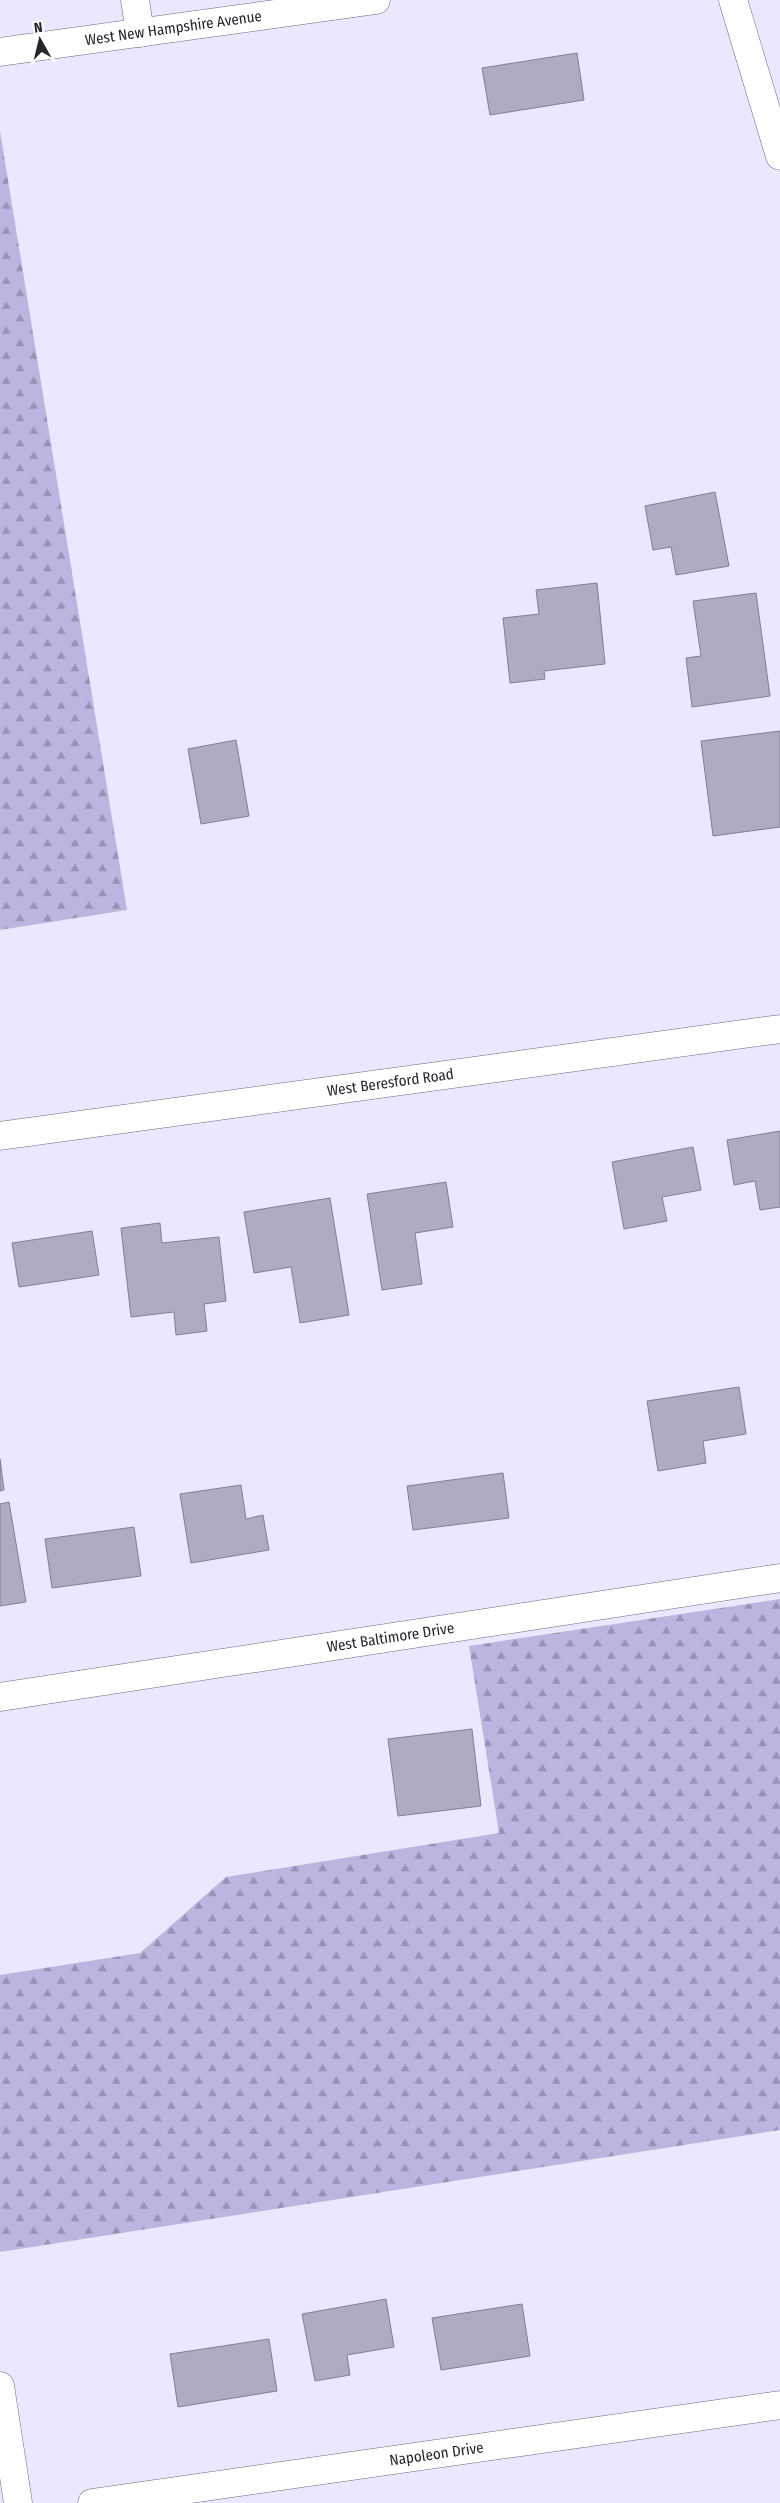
<svg xmlns="http://www.w3.org/2000/svg" width="780" height="2503" viewBox="0 0 780 2503" font-family="'Fira Sans Condensed',sans-serif">
	<defs>
		<pattern id="forest-firs" width="22" height="20" patternUnits="userSpaceOnUse" patternTransform="scale(1.25)"><rect width="22" height="20" fill="#bdb4df"/><path d="M5 1l3.5 6h-7zM16 11l3.5 6h-7z" fill="#9992b5"/></pattern>
	</defs>
	<rect width="100%" height="100%" fill="#ece7ff"/>
	<path fill="url(#forest-firs)" d="M0,131L127,910L0,930Z
		M780,1599V2130L0,2252V1975L140,1953L226,1877L499,1833L469,1646Z"/>
	<path fill="#afabc1" stroke="#827e93" d="M577,53L584,100L490,115L482,68Z
		M715,492L729,566L676,575L671,547L653,550L645,506Z
		M597,583L605,664L544,671L545,679L510,683L503,618L539,614L536,590Z
		M756,593L770,696L692,707L686,658L701,656L693,601Z
		M780,731V827L713,836L701,741Z
		M236,740L249,816L201,824L188,749Z
		M780,1131V1207L760,1210L755,1181L734,1185L727,1140Z
		M693,1147L701,1190L662,1197L667,1221L624,1229L612,1162Z
		M446,1182L453,1227L415,1233L422,1284L382,1290L367,1194Z
		M330,1198L349,1315L300,1323L291,1267L254,1273L244,1212Z
		M160,1223L162,1243L219,1237L226,1301L204,1304L207,1331L176,1335L174,1312L131,1317L121,1228Z
		M92,1231L99,1275L19,1287L12,1243Z
		M739,1387L746,1434L703,1441L706,1463L658,1471L647,1401Z
		M0,1459L4,1490L0,1491Z
		M503,1473L509,1518L413,1530L407,1486Z
		M241,1485L246,1519L263,1515L269,1550L191,1563L180,1494Z
		M9,1502L26,1602L0,1606V1504Z
		M134,1527L141,1576L52,1588L45,1539Z
		M472,1729L481,1806L398,1816L388,1739Z
		M386,2299L394,2347L347,2355L350,2375L315,2381L302,2314Z
		M522,2304L530,2356L441,2370L432,2318Z
		M269,2339L277,2391L178,2407L170,2354Z"/>
	<g fill="none" stroke-linecap="round" stroke-linejoin="round">
		<defs>
			<g id="minor">
				<path d="M135,0L140,33"/>
				<path d="M733,0L780,156"/>
				<path id="s1" d="M0,52L376,0"/>
				<path id="s2" d="M0,1136L780,1029"/>
				<path id="s3" d="M0,1697L780,1578"/>
				<path d="M0,2386L18,2503"/>
				<path id="s4" d="M92,2503L780,2405"/>
			</g>
		</defs>
		<use href="#minor" stroke="#6c687c" stroke-width="29"/>
		<use href="#minor" stroke="#fff" stroke-width="28"/>
	</g>
	<g text-anchor="middle" stroke-width="4.5" stroke-linejoin="round" paint-order="stroke">
		<g font-size="15" fill="#26242d" stroke="#fff">
			<text dy="5" stroke="none"><textPath href="#s1" startOffset="175">West New Hampshire Avenue</textPath></text>
			<text dy="5" stroke="none"><textPath href="#s2" startOffset="394">West Beresford Road</textPath></text>
			<text dy="5" stroke="none"><textPath href="#s3" startOffset="395">West Baltimore Drive</textPath></text>
			<text dy="5" stroke="none"><textPath href="#s4" startOffset="348">Napoleon Drive</textPath></text>
		</g>
	</g>
	<g transform="translate(40 40) rotate(352)" stroke="#ffffff" stroke-width="4" paint-order="stroke">
	<path d="M0-4L9 19L0 12L-9 19Z" fill="#26242d"/>
	<text y="-8" font-size="14" font-weight="bold" text-anchor="middle" fill="#26242d">N</text>
	</g>
</svg>
